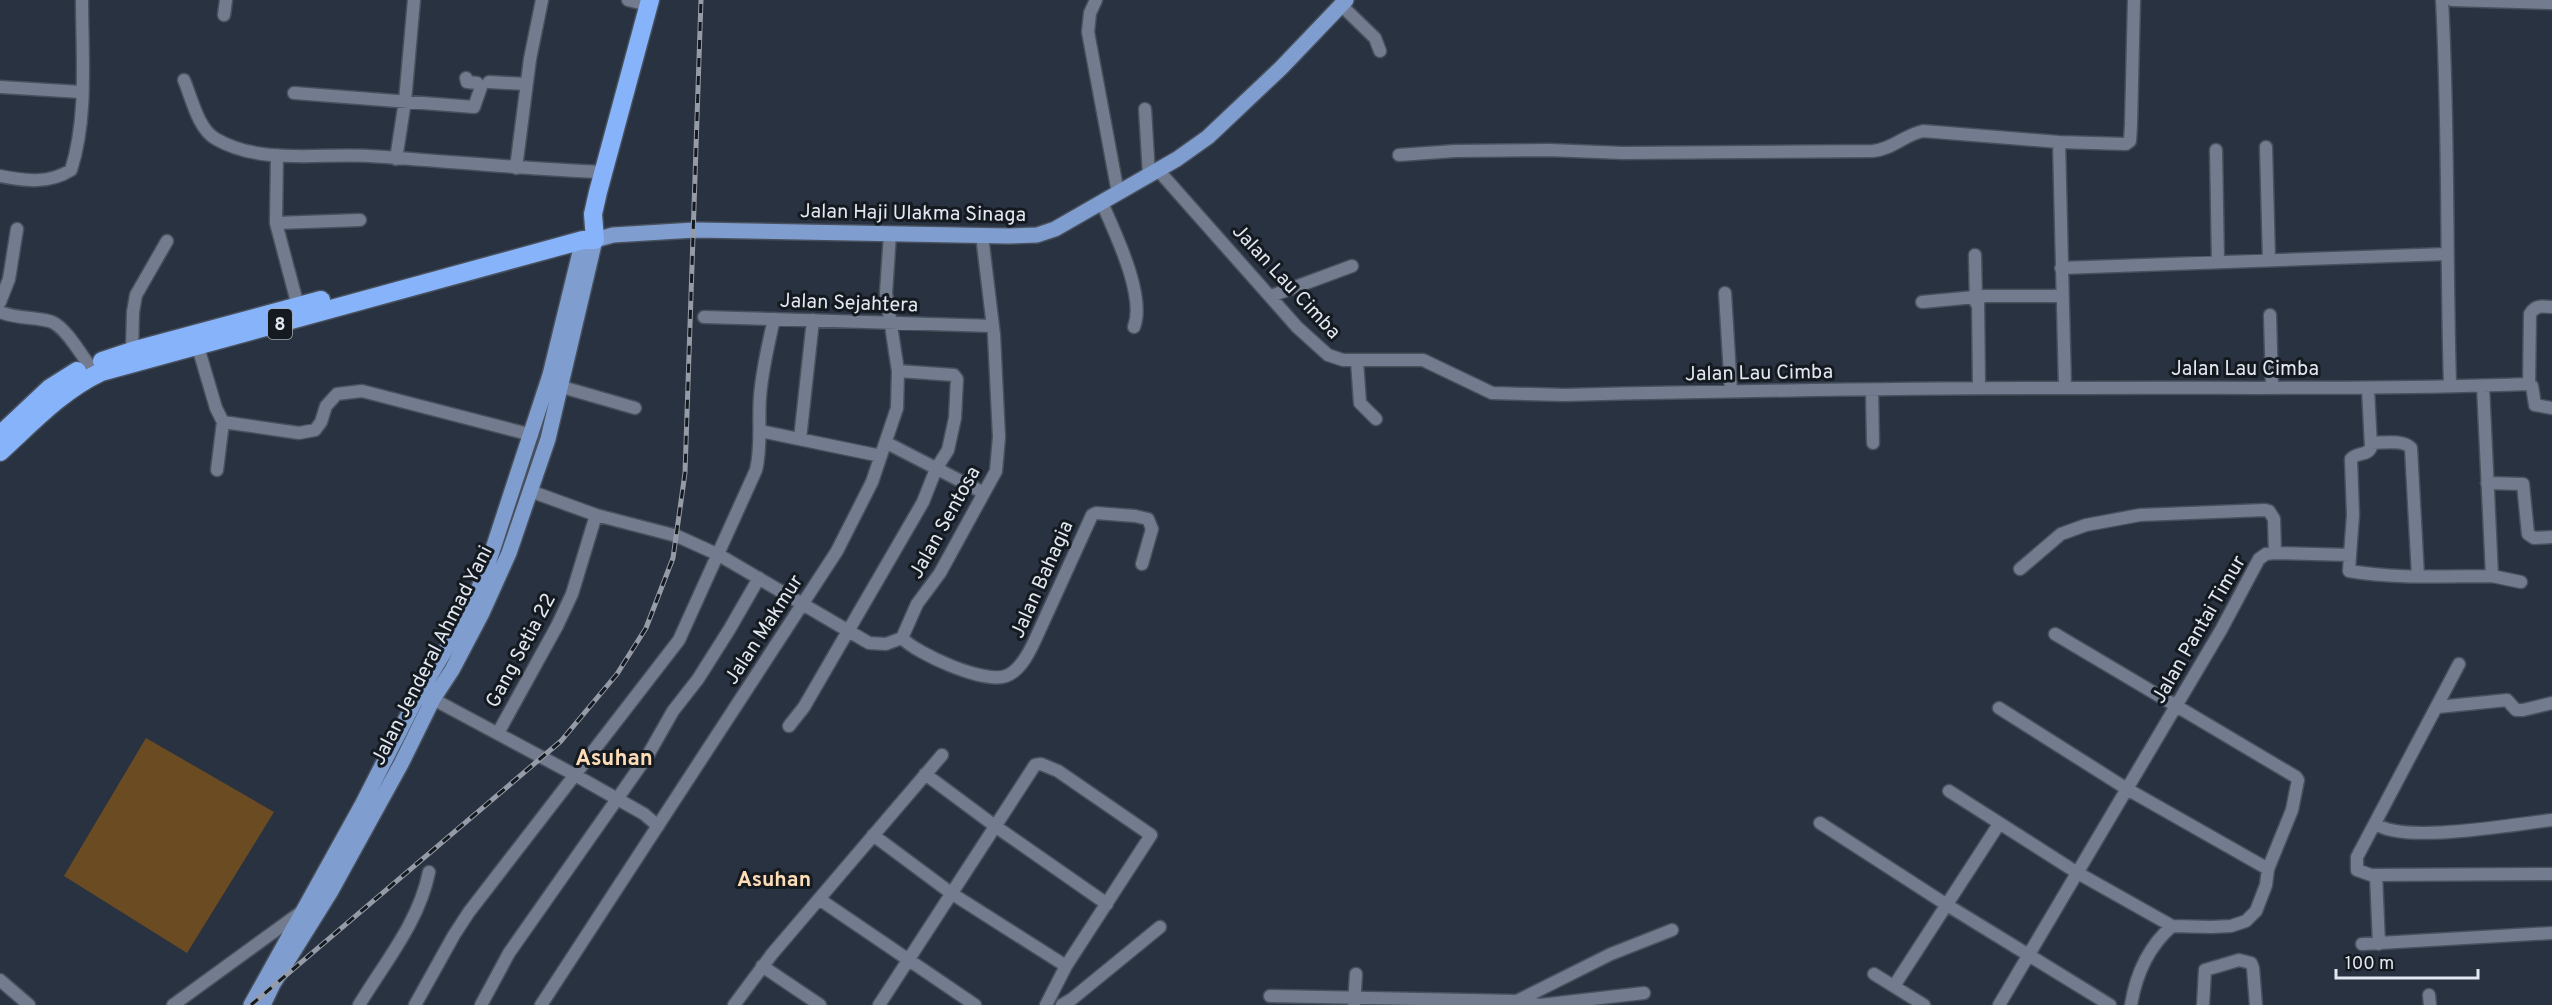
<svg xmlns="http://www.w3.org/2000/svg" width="2552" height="1005" viewBox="0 0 2552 1005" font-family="Overpass,sans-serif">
	<rect width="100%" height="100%" fill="#293241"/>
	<path fill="#6b4b22" d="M146,738L274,812L187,953L64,876Z"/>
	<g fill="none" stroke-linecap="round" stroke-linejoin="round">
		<defs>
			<path id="minor" d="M628,0L648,5
				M1096,0L1090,13L1088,32L1118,193
				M2442,0C2449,128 2446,256 2450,384
				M2452,0L2552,3
				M1341,5L1375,38L1380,51
				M224,15L226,0
				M184,80C192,99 198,129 216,139C261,165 319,153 369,156C447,161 524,169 602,172
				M489,82L526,84
				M0,87L81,92
				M294,93L474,107L481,87L477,83L467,82L466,78
				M1145,109L1149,175
				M2059,142L2065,388
				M2266,147L2269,260
				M2216,150L2218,262
				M277,155L276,223L298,306
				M1399,155L1455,151L1549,150L1623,153L1873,151C1893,149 1904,135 1923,131L2059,142L2126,144L2130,141L2131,124L2134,0
				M396,159L405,101L414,0
				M516,168L530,59L542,0
				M1158,170L1297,327L1328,355L1343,360H1423L1492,393L1565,395C1732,391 1900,388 2068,388C2221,387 2374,390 2527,384L2532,386L2535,405L2552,408
				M0,176C25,181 49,184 71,170C88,117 82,56 82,0
				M1102,203C1115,233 1146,296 1134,327
				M276,223L360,220
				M1975,255L1976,303
				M2061,268L2446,254
				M1725,293L1731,391
				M1271,296L1352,266
				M0,302L9,279L17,229
				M1922,302L1975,297
				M0,312C17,319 39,317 52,322C66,328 80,353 89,365
				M2270,315L2272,387
				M704,317L993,326
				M198,347L216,408L223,422L299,433L315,430L321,422L326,406L337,394L362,391L532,435
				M132,351L133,312L136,295L167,241
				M1357,361L1360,403L1376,419
				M2529,385L2530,314C2535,305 2542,306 2552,307
				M562,387L635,408
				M1979,388L1978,300L1983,296H2061
				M1872,390L1873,443
				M760,431L881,456
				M800,439L813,320
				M887,443L984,493
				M2371,443C2383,443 2403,439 2411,448L2418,576
				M217,470L223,422
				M2487,483L2523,484L2528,534L2534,538L2552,537
				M530,491L596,515L677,536L719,555L869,643L886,644L902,638L917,604L940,573L996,471L999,437L994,335L982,236
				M2350,555L2353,515L2351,459C2357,452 2368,456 2371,447L2368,389
				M2020,569L2061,534L2086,525L2140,515L2265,510L2269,511L2274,519L2275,553
				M2492,576L2521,582
				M902,638C917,654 984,684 1006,676C1020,671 1029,653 1035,640L1092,515L1096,513L1135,516L1148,519L1152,529L1142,564
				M2459,664L2357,857V870L2371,875L2552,874
				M433,699L575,775L644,814L658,826
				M2438,707L2507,700L2516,710H2523L2552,703
				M1999,708L2127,789L2268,869
				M789,726L804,707L923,502L936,469L948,450L955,418L957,379L954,375L898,371
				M498,733L557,626L572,594L596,515
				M925,774L995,826L1107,904
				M1949,791L2076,872L2172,926L2211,927L2231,926L2246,921L2256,911L2266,885L2268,869L2292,810L2298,780L2296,777L2055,634
				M1820,823L1947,905L2110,1005
				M2375,823C2400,845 2516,824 2552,820
				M873,835L951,893L1066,966
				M2376,875L2379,944
				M819,899L975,1005
				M2362,944L2552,933
				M762,966L820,1005
				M1874,974L1924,1005
				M0,980L29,1005
				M1894,986L1999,824
				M2429,995L2430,1005
				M1270,996L1517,1001L1540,1005L1644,993
				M1517,1001L1611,954L1672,930
				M173,1005L301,912
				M359,1005C385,962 419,922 429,872
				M415,1005L454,935L469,912L679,640L756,470C762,446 758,422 760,397C762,370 768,345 774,319
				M481,1005L509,953L648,755L673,711L698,679L729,630L759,578
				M541,1005L837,551L872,482L897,408L898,371L886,293L890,234
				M734,1005L772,954L942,755
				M879,1005L1035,765L1041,764L1058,771L1151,835L1066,966L1046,1005
				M1062,1005L1072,999L1160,927
				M1354,1005L1356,974
				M1999,1005L2221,630L2259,559L2266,554L2275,553L2350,555L2349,571C2396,579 2445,576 2492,576L2483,386
				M2131,1005C2136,974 2148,947 2172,926
				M2203,1005L2205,970L2239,960L2251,963L2253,968L2256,1005"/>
			<path id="major" d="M251,1005L362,805L414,703L468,612L484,576L550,375L583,240
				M263,1005L273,984L331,891L401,764L433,699L452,670L482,613L509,553L548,439L595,240L613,235L695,230L1008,236L1037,235L1055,229L1177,159L1208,137L1281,68L1346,0"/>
			<path id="highway" d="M102,361L132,351L321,300
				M0,435L50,388L77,371
				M0,452C32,423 61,391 101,372L583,240H595L593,214L598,192L650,0"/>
		</defs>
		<use href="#minor" stroke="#47505c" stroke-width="15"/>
		<use href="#major" stroke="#47505c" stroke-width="18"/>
		<use href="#highway" stroke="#47505c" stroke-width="21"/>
		<use href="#minor" stroke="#727c8e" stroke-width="12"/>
		<use href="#major" stroke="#7f9dcf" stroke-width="15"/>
		<use href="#highway" stroke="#87b3fa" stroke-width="18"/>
		<defs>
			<path id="rail" d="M251,1005L561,741L617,674L646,628L673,558L685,473L701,0"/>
		</defs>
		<use href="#rail" stroke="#959ca7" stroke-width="5"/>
		<use href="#rail" stroke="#151a20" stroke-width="3" stroke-dasharray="9" stroke-linecap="butt"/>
	</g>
	<g text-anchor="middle" stroke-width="6" stroke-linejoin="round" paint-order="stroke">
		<rect fill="#151a20" stroke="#a4aab2" stroke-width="1.5" x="268" y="309" width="24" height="30" rx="4.5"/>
		<g font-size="18" font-weight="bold" fill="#e2e8f1">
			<text x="280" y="330">8</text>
		</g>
		<g font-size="20" fill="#e2e8f1" stroke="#151a20">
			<text transform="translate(913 212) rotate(1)" y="7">Jalan Haji Ulakma Sinaga</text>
			<text transform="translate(1287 281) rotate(47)" y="7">Jalan Lau Cimba</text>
			<text transform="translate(849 302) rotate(2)" y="7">Jalan Sejahtera</text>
			<text x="2245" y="375">Jalan Lau Cimba</text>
			<text transform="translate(1759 372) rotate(-1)" y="7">Jalan Lau Cimba</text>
			<text transform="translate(944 522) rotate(-61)" y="7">Jalan Sentosa</text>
			<text transform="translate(1041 579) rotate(-66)" y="7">Jalan Bahagia</text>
			<text transform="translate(763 629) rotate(-57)" y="7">Jalan Makmur</text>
			<text transform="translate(2198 629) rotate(-60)" y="7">Jalan Pantai Timur</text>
			<text transform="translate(520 650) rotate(-62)" y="7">Gang Setia 22</text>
			<text transform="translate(431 655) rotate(-63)" y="7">Jalan Jenderal Ahmad Yani</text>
		</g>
		<g font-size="21" font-weight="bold" fill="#fdddb8" stroke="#151a20">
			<text x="774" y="886">Asuhan</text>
		</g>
		<g font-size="22" font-weight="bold" fill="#fdddb8" stroke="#151a20">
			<text x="614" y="765">Asuhan</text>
		</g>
	</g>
	<path d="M2336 969v9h142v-9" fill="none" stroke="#e2e8f1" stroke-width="3"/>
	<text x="2345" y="969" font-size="18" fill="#e2e8f1" stroke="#151a20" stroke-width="4.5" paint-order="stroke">100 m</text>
</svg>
